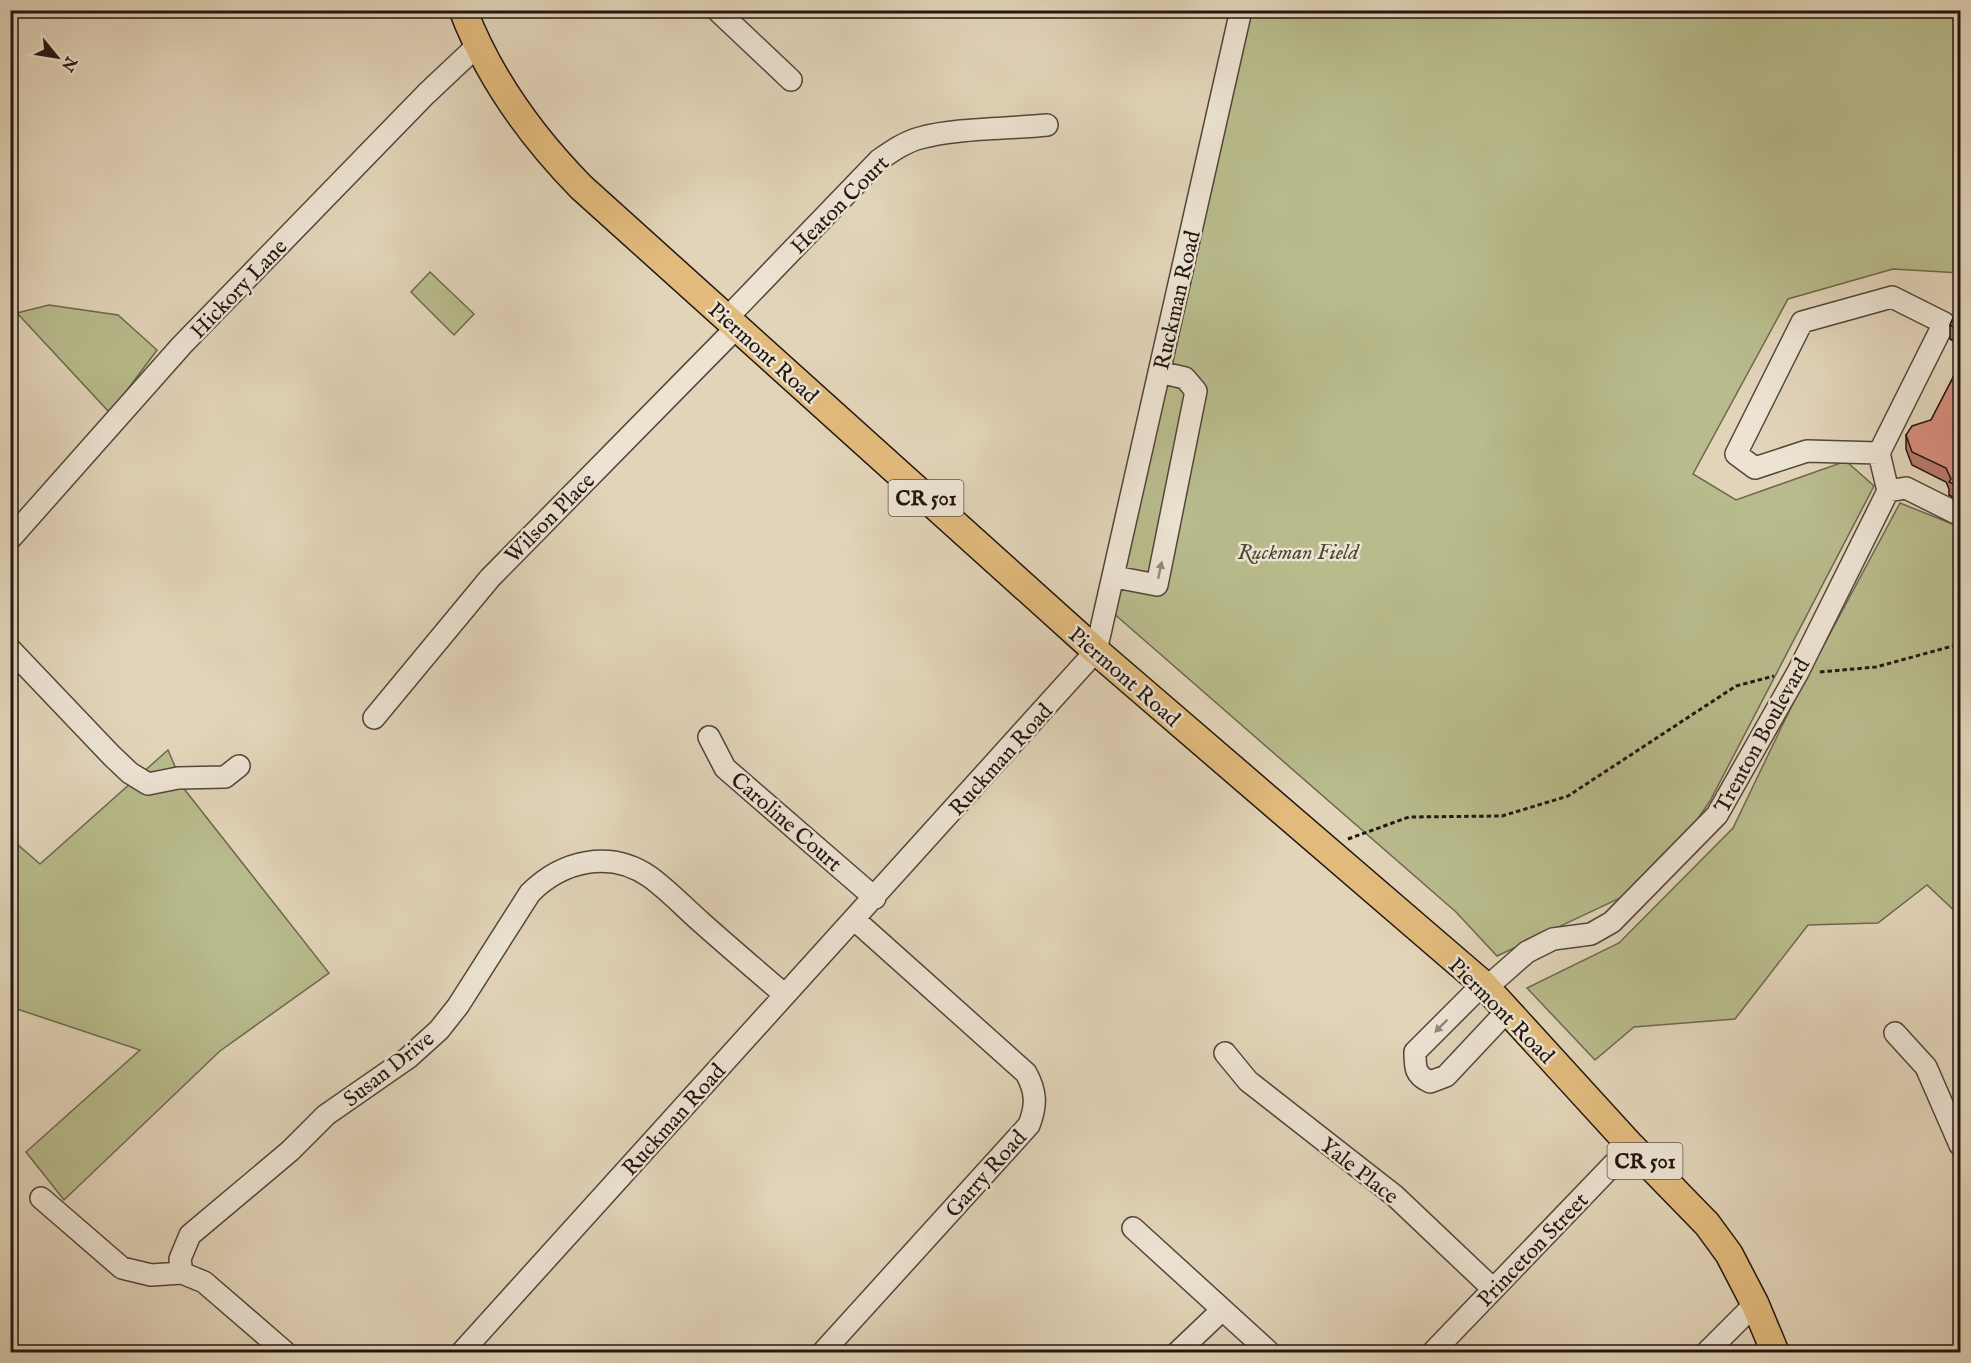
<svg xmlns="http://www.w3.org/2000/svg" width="1971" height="1363" viewBox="0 0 1971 1363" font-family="'IM FELL English',serif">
	<rect width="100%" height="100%" fill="#e2d4b9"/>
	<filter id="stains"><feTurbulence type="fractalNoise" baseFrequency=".00333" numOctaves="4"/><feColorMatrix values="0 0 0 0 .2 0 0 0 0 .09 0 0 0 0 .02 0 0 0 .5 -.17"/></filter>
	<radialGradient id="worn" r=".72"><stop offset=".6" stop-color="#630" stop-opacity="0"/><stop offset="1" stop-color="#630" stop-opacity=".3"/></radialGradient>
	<path fill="#b8bb8c" stroke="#6d684e" stroke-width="1.5" d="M1242,11H1960V273L1893,269L1788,299L1693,474L1736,500L1846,461L1874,486L1710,801L1654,882L1497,956L1456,912L1112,612Z
		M430,272L474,314L454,335L411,292Z
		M49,305L118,315L157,350L110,413L17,313Z
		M1900,503L1960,527V916L1927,885L1878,923L1808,925L1735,1019L1634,1027L1595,1060L1527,988L1619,943L1733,828L1795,699Z
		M168,750L185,790L329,973L220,1051L64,1200L26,1152L140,1050L11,1007L10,838L40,864Z"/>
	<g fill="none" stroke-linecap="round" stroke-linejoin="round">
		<defs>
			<path id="minor" d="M717,10L791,80
				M1892,297L1944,323L1879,453L1807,451L1755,468L1736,454L1802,322Z
				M727,318L879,160C892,151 905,142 920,138C956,128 1008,129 1047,125
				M1888,491L1906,488L1960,515
				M10,539L182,345L426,94L477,46
				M1115,577L1157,585L1196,391L1185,378L1159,372
				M10,649L112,756L130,773L148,784L178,778L225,777L239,766
				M374,718L490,578L737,327
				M709,737L725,768L875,898
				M1483,984L1415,1052C1415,1068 1415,1075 1430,1082L1446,1076L1507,1011
				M1486,988L1527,952L1553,939L1591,934L1612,922L1717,815L1798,672L1888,491L1879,453
				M1895,1033L1926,1067L1960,1145
				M1225,1053L1248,1081L1395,1196L1493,1289
				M41,1198L122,1268L151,1275L182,1273L204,1282L285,1352
				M1133,1228L1269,1352
				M182,1273L180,1259L190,1235L290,1151L326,1115L408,1058L439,1030L458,1006L530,893C562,861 610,849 650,877C668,890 685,908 702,923C729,947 757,971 785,995
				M462,1352L1096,651L1241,10
				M823,1352L1029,1125C1037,1105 1036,1091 1026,1073L855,920
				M1178,1352L1221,1311
				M1433,1352L1631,1146
				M1707,1352L1755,1304"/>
			<path id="major" d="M463,10C489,78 530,135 581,187L1096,651L1483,984L1631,1146L1707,1224L1729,1254L1755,1304L1775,1352"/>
		</defs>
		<use href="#minor" stroke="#52463b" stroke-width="24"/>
		<use href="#major" stroke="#221611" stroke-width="30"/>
		<path stroke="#221611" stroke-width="3" stroke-dasharray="4.5 3" stroke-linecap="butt" d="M1820,672L1876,667L1960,644
			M1348,839L1409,817L1502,816L1568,796L1736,686L1774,676"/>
		<use href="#minor" stroke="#ece3d2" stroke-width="21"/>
		<use href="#major" stroke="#e1ba7c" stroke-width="27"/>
	</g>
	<path fill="#b7796a" stroke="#221611" stroke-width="1.5" d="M1960,303V345L1950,339V325Z
		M1960,364V501L1949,495V489L1946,482L1912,465L1906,449V435L1931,420Z"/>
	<path fill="#d58d7b" stroke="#221611" stroke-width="1.5" d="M1960,303V331L1950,325Z
		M1960,364V487L1949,482L1951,479L1946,468L1912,452L1906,435L1912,426L1931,420Z"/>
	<defs><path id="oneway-solid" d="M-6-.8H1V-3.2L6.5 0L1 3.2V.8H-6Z" transform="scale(1.5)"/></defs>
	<g fill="#91877b">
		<use href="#oneway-solid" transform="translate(1160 570) rotate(-78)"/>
		<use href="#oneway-solid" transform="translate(1441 1026) rotate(135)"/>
	</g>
	<g text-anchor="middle" stroke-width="5" stroke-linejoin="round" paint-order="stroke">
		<g fill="#ece3d2" stroke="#5f544b" stroke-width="1.5">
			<rect x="888.5" y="480" width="75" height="36" rx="4.5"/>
			<rect x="1607.5" y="1143" width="75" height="36" rx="4.5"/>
		</g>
		<g font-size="21" font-weight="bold" fill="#221611">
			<text x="926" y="505">CR 501</text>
			<text x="1645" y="1168">CR 501</text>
		</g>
		<g font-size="22" fill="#221611" stroke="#ece3d2">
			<text transform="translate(839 204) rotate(-45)" y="8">Heaton Court</text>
			<text transform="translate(238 288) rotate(-46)" y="8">Hickory Lane</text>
			<text transform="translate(1176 300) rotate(-77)" y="8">Ruckman Road</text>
			<text transform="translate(764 352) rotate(42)" y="8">Piermont Road</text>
			<text transform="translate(549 517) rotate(-45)" y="8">Wilson Place</text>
			<text transform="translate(1125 676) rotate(41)" y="8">Piermont Road</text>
			<text transform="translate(1761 735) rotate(-61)" y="8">Trenton Boulevard</text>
			<text transform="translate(1000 759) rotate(-48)" y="8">Ruckman Road</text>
			<text transform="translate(787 821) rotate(41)" y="8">Caroline Court</text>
			<text transform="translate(1502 1010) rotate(45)" y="8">Piermont Road</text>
			<text transform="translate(388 1068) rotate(-38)" y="8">Susan Drive</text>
			<text transform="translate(673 1119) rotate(-48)" y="8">Ruckman Road</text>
			<text transform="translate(1360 1170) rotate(38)" y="8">Yale Place</text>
			<text transform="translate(985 1173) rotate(-48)" y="8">Garry Road</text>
			<text transform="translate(1532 1249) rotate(-46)" y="8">Princeton Street</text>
		</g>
		<g font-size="22" font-style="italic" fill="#4f4836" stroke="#ece3d2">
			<text x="1298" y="559">Ruckman Field</text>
		</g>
	</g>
	<rect width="1971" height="1363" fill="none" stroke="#e2d4b9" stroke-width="36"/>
	<rect x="12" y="12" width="1947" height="1339" fill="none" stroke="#221611" stroke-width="3"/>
	<rect x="18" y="18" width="1935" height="1327" fill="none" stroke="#221611" stroke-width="1.5"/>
	<g transform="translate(57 57) rotate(120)" stroke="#ece3d2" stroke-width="4.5" paint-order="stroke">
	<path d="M0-4.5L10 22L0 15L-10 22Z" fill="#221611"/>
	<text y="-9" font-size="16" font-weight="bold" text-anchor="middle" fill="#221611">N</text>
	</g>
	<rect width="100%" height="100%" filter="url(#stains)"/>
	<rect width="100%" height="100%" fill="url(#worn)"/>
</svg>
